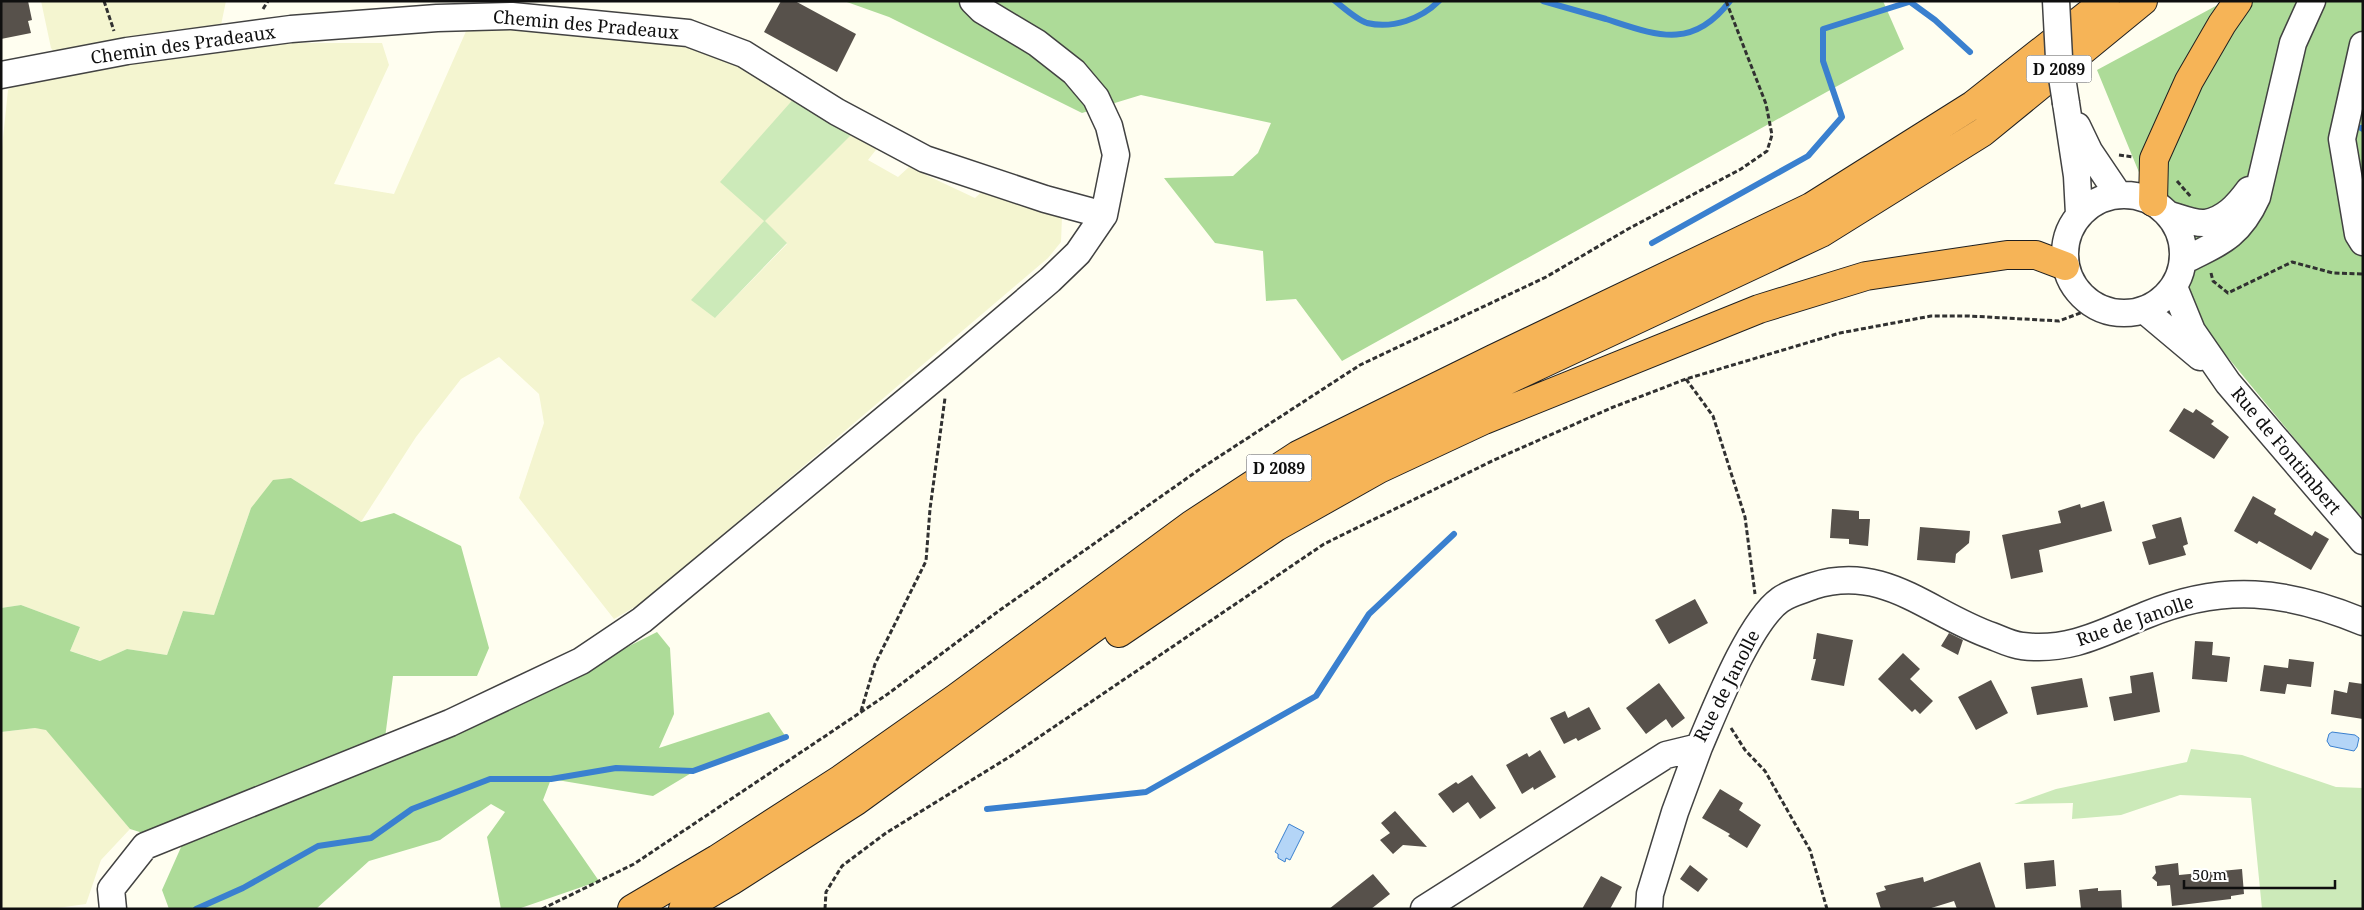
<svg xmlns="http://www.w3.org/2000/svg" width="2364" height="910" viewBox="0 0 2364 910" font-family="'Noto Serif',serif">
	<rect width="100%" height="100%" fill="#fffef0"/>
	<path fill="#f4f5d0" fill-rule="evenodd" d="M41,1H226L221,25L176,30L56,54L51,48Z
		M518,25L680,44L738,61L879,146L868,160L898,177L909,167L975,198L985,189L1062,217L1061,242L1048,258L645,601L614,619L519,498L544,423L539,394L499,357L461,379L416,437L361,522L291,478L251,508L214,615L183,611L167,655L127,649L101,661L70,651L80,627L21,605L1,608V157L8,90L19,79L179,54L292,43H382L389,65L334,184L394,194L467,29ZM764,221L787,244L715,318Z
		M35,728L46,729L130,829L101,860L86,904L50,909H1V732Z"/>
	<path fill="#cceab9" d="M797,95L855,131L765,221L787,243L715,318L691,300L764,221L720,182Z
		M2191,749L2242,755L2336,787L2363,788V909H2262L2251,798L2180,795L2121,815L2072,819L2073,803L2014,804L2056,789L2187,762Z"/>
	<path fill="#addb98" d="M844,1H1883L1904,49L1342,361L1296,299L1266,301L1263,251L1215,243L1164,178L1233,176L1258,153L1271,123L1141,95L1082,113L889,17Z
		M2225,1H2363V517L2351,507L2202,326L2097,70Z
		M291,478L361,522L394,513L461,546L489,648L477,676H393L385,738L520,701L657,632L670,648L674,714L659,748L769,712L786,737L703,766L653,796L551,779L543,800L599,881L518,909H501L487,837L505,812L491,804L440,840L369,861L316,909H169L162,890L182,845L130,829L46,730L35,728L1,732V608L21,605L80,627L70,651L100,661L127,649L167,655L183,611L214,615L251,508L273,480Z"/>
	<path fill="#b4d5f7" stroke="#3a80cf" d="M2332,732L2355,735L2359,738L2357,747L2354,751L2330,746L2327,741L2329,734Z
		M1289,824L1304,832L1290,860L1286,858L1285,862L1278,858V854L1275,852Z"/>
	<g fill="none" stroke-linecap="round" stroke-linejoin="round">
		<path stroke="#3a80cf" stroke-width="6" d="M1335,1C1344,8 1357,20 1367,23C1393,29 1421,19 1439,1
			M1543,1C1564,7 1585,13 1606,19C1656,35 1692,51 1730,1
			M1909,1L1935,20L1970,52
			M2361,128L2363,129
			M1652,243L1808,156L1842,117L1823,61V29L1909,2
			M987,809L1146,792L1316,696L1369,614L1454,534
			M196,909L243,888L318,846L371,838L412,809L490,779H551L616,768L693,771L786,737"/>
	</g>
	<path fill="#57514b" d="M1,1H28L32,20L28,21L31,33L1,39Z
		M781,1H795L856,34L837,72L764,32Z
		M2184,408L2193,413L2196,409L2214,421L2211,424L2229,437L2214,459L2169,431Z
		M2253,496L2276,509L2274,514L2312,536L2315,531L2329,539L2311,570L2259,541L2257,544L2234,531Z
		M2104,501L2112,531L2039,550L2043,572L2011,579L2002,535L2061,523L2058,511L2080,504L2081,508Z
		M1832,509L1859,511V519H1870L1868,546L1849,544V539L1830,538Z
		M2181,517L2188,544L2183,546L2186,555L2149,565L2142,542L2156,538L2152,525Z
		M1920,527L1970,531L1969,543L1956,554L1955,563L1917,560Z
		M1695,599L1708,623L1669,644L1655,620Z
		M1817,633L1853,640L1844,686L1811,680L1816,659H1813Z
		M1949,633L1963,640L1958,655L1941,646Z
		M2195,641L2213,642L2212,655L2230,657L2227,682L2192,679Z
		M1903,653L1920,669L1910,679L1933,701L1920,714L1915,709L1912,712L1878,679Z
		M2289,659L2314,662L2311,687L2287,684L2285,694L2260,691L2264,665L2288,668Z
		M2153,672L2160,712L2114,721L2109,697L2132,693L2130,676Z
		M2082,678L2088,707L2037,715L2031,687Z
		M1991,680L2008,713L1976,730L1958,697Z
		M2349,682L2363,684V719L2331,714L2334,690L2347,693Z
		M1659,683L1685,718L1672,728L1666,719L1646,734L1626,708Z
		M1589,707L1601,729L1578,741L1576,738L1564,744L1550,718L1565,711L1568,718Z
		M1540,750L1556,777L1534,790L1533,787L1522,794L1506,765L1527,753L1529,757Z
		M1472,775L1496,808L1480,819L1468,802L1453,813L1438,794L1456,782L1458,784Z
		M1720,789L1743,803L1739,810L1761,825L1747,848L1728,836L1730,834L1702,818Z
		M1395,811L1427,847L1403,845L1393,854L1380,840L1390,833L1381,823Z
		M2054,860L2056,886L2026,889L2024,863Z
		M1980,862L1996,909H1957L1954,901L1928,909H1881L1876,893L1886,890L1884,886L1923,877L1924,882Z
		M2178,863L2179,875L2242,869L2244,894L2231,896V899L2172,906L2170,885L2157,886V882L2152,878L2156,873L2155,866Z
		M1690,865L1708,879L1698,892L1680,879Z
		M1373,874L1390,894L1371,909H1329Z
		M1601,876L1622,887L1610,909H1582Z
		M2098,888V891L2121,890L2122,909H2081L2079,890Z"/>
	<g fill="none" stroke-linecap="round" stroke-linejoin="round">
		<defs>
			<path id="minor" d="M2363,45L2342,139L2358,234L2363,242
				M1,75L127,51L291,29L437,18L512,16L688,33L744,54L837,112L925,159L1045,199L1104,215
				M2066,103L2077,176L2079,214
				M2077,126L2089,151L2118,194
				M2065 254a59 59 0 1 1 118 0a59 59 0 1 1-118 0Z
				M2170,215C2180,218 2195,224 2205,223C2225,220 2238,205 2249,190
				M2183,261C2219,243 2239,237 2257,197L2293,43L2312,1
				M2174,287L2192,331L2228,383L2363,541
				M2144,310L2200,357
				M113,909L111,889L145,846L450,723L581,661L642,620L950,365L1050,280L1078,253L1104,215L1116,155L1109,126L1096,98L1074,72L1037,43L982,10L973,1
				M1424,909L1666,755L1699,747C1715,710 1749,622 1780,600C1789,593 1803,590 1813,586C1884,563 1929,614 1992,636C2002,640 2012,645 2022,646C2070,652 2104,632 2146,615C2223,583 2287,590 2363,622
				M1649,909L1650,894L1675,812L1699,747"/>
			<path id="highway" d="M2153,202L2154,159L2189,81L2222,24L2238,1
				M1119,633L1276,527L1379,469L1484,420L1759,309L1866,276L2007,255H2036L2065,266
				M632,909L717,859L841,779L956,698L1191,525L1298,455L1493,359L1811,207L1973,105L2105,1
				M683,909L731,881L856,801L1204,548L1309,479L1516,376L1821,233L1983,132L2143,1"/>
		</defs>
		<use href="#minor" stroke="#424242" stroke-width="29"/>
		<use href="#highway" stroke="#202020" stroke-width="30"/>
		<path stroke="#313131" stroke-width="3" stroke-dasharray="5 2.5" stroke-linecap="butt" d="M104,1L114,31
			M263,9L268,1
			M2119,155L2133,157
			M2177,181L2191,197
			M2211,273L2213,281L2228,293L2292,262L2333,273L2363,274
			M1686,379L1713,416L1745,517L1755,594
			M861,711L875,664L926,561L930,509L945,398
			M1731,728L1745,750L1765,771L1810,850L1827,909
			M542,909L634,864L885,696L1000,610L1200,469L1360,365L1546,277L1628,229L1741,169L1767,151L1772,135L1766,104L1726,1
			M825,909L826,892L842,866L886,833L1014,754L1324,544L1494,460L1611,408L1686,379L1840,333L1931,316H1969L2059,321L2096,307"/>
		<use href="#minor" stroke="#fff" stroke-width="26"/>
		<use href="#highway" stroke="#f6b457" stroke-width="28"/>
		<defs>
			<path id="minor-bridge" d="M2056,1L2059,58L2066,103"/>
		</defs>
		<use href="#minor-bridge" stroke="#424242" stroke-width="29" stroke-linecap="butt"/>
		<use href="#minor-bridge" stroke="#fff" stroke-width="26"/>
	</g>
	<g text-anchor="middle" stroke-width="5" stroke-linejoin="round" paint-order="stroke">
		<g fill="#fff" stroke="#575757" stroke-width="1">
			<rect x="2026.5" y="55.5" width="65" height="27" rx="4"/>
			<rect x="1246.5" y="454.5" width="65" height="27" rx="4"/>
		</g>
		<g font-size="16" font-weight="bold" fill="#0f0f0f">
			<text x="2059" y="75">D 2089</text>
			<text x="1279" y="474">D 2089</text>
		</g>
		<g font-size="18" fill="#0f0f0f" stroke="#fff">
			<text transform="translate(586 25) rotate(5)" y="6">Chemin des Pradeaux</text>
			<text transform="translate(183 45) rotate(-8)" y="6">Chemin des Pradeaux</text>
			<text transform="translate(2286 451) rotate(50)" y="6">Rue de Fontimbert</text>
			<text transform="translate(2135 621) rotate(-19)" y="6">Rue de Janolle</text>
			<text transform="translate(1727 686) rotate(-63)" y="6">Rue de Janolle</text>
		</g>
	</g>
	<rect width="2364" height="910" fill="none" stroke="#0f0f0f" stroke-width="5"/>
	<path d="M2184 880v8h151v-8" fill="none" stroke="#0f0f0f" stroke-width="2.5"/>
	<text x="2192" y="880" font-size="15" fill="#0f0f0f" stroke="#ffffff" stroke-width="4" paint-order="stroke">50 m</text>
</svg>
